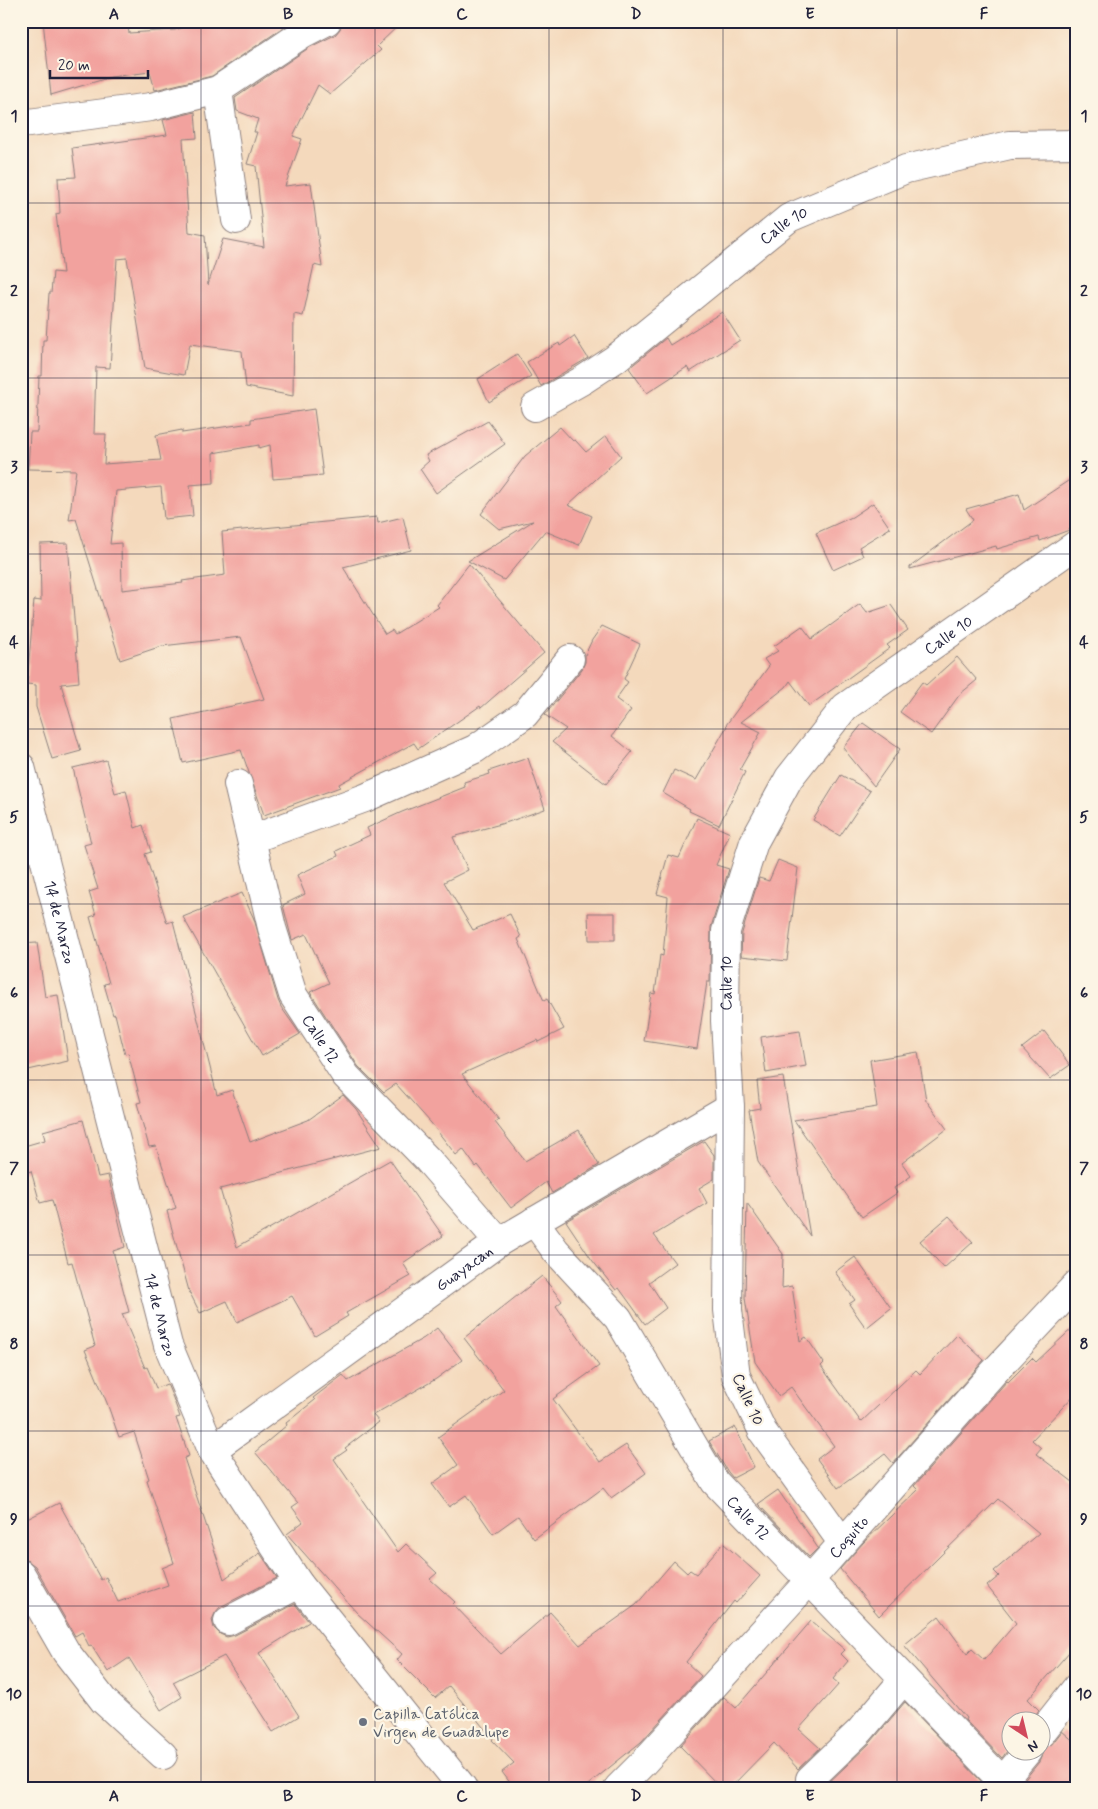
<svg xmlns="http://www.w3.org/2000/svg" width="1098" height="1809" viewBox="0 0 1098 1809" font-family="Mynerve,sans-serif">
	<rect width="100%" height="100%" fill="#fcf5e5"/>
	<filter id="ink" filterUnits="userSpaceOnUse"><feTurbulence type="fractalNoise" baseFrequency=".02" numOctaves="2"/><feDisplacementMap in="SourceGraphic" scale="10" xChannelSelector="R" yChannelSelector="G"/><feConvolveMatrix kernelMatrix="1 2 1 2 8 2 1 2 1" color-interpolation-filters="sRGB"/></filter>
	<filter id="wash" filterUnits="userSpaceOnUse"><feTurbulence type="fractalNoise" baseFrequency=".0096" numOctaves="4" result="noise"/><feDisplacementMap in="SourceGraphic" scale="20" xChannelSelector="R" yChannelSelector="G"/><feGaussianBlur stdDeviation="1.12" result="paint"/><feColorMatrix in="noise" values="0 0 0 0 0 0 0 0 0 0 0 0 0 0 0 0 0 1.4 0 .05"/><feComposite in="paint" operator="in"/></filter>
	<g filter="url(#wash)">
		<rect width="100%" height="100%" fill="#f4d9bc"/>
		<g id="blocks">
			<path fill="#f2a29e" d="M43,21H127L129,33L175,30L203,21H293L212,76L155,90L150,72L111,77L51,95Z
				M343,21H403L377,46L381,50L330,94L318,85L293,136L302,139L285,186L311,183L322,267L314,265L303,316L294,314L293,396L246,387L242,351L190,344L184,375L145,368L127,258L117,259L110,368L96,367L94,434H106L104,464L161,460L156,435L182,430V433L251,423V419L314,409L323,475L273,479L270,445L259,448V445L213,453L214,483L190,485L193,516L164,519L161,487L116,491L110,544L121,543L122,590L183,583L182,581L225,575L222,532L377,517L378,523L403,517L411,550L343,567L385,634L392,630L395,634L439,607L437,605L469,564L544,653L481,708L480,706L418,749L414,743L339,784L340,787L264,815L241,750L183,763L173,719L264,699L241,637L162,646L120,660L76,519L69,520L76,470L28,469L30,432H37L39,376H42L43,340H46L49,293H51L53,272L63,273L56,214L60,213L58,178L76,177L72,148L167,135L163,120L195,112L197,138L183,139L189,232L205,235L208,285L223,239L264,247L256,166L247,164L257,132H254L258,119L237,111L235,98L310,47L335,35L340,29Z
				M722,312L740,340L690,372L687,367L647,393L629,368L666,338L670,345Z
				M574,336L588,358L541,386L527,362L559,343L560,346Z
				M517,354L531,376L489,402L478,379Z
				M488,421L505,444L436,493L420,469L429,461L426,455Z
				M560,427L573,441L575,440L586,452L606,436L621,456L568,505L592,516L579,545L545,531L504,580L468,561L533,521L499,529L481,514L525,456Z
				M1077,475V527L1040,541L1039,537L997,549L996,546L910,569V567L973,520L966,509L1019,494L1024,510Z
				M873,503L890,528L859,547L863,556L833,570L816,533L852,517Z
				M68,543L79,682L61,684L81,751L52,759L36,707V685L27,684L34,600L41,601L40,544Z
				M860,604L867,613L891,605L908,630L887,645L890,648L809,706L790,681L786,687L741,722L761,732L740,769L745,772L719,825L689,811L690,809L663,793L674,770L696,780L727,726L726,725L769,666L764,659L778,651L774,646L802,626L812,639Z
				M602,626L640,644L624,679L628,682L616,699L631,710L612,736L632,752L606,784L552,742L566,729L545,715L582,669L585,662V655L592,640Z
				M957,657L977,680L960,694L931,734L900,712L922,682L926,685Z
				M863,723L900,749L874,786L843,748Z
				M528,758L545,809L508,822L453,837L468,870L444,882L473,930L510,914L521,937L518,939L544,1001L547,999L564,1029L538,1042L537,1040L462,1074L499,1120L495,1122L525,1161L579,1130L599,1165L552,1193L546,1182L511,1208L478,1165L476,1167L463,1149L456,1155L431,1123L396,1084L384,1092L358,1066L310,992L329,983L306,934L292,940L283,905L305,894L297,875L338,856L336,851L370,835L367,828L402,812L465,787L464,782L490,774L489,771Z
				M106,760L115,793L126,790L135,828L143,825L151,852L145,854L167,923L173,921L217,1095L232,1090L250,1142L308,1120L343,1095L356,1109L381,1147L220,1189L237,1247L390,1160L443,1236L403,1263L411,1276L346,1313L348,1316L315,1336L292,1296L237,1322L227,1301L200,1313L189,1291L167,1211L176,1208L156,1146L149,1147L137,1103L141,1102L128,1053L125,1054L115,1014L113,1015L104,984L109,983L90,917L96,915L89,892L98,889L84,845L91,843L73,768Z
				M841,775L870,791L840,836L813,820Z
				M697,818L730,833L716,865L729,869L711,927L710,982H707L697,1049L644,1041L651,993L655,994L660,955L663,956L668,897L657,894L668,855L679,858Z
				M778,860L798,868L787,961L741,956L742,933L759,878L769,881Z
				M242,893L254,919L278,1000L281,1007L300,1034L262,1056L183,917Z
				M588,913H615V940H589Z
				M37,943L45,997L58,995L68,1061L24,1071L21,1055V944Z
				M800,1031L806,1066L766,1073L761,1037Z
				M1044,1031L1070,1065L1050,1079L1022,1048Z
				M918,1052L926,1100L947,1129L902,1163L911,1176L894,1188L897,1193L862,1217L794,1120L877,1107L870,1060Z
				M783,1077L810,1236L758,1162L754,1139L749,1110L760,1108L757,1081Z
				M83,1120L98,1177L108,1175L125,1247L113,1251L129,1312L122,1314L145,1368L147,1367L156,1388L167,1384L173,1398L180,1417L176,1418L189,1456L184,1458L224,1579L260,1553L277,1578L220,1607L215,1613L212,1620L214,1628L220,1634L227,1637L235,1635L295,1604L309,1622L259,1653L299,1716L273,1732L224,1656L173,1682L182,1697L161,1710L129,1658L108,1672L91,1645L89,1646L82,1632L75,1636L35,1566L21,1556V1522L59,1503L101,1580L106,1577L118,1602L168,1585L162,1568L174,1563L147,1480L149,1479L134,1432L119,1437L107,1403L85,1350L95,1346L72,1262L68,1263L52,1200L40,1203L31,1171L21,1174V1147L45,1140L43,1131Z
				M704,1141L714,1155V1179L699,1188L707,1203L654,1235L675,1263L649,1282L666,1308L645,1324L619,1288L616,1290L592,1260L566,1221Z
				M747,1203L783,1254L782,1288L792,1286L800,1341L806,1337L824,1363L821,1366L861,1422L916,1370L920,1374L957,1335L984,1360L893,1463L885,1454L838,1488L817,1459L834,1446L791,1387L779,1396L755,1362L745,1298Z
				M949,1216L973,1242L944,1268L920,1241Z
				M855,1257L891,1308L866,1328L849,1304L855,1300L835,1272Z
				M542,1276L562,1301L556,1306L599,1366L553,1399L600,1462L626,1445L646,1473L611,1498L603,1488L534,1539L518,1516L493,1534L466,1495L449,1507L432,1484L458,1465L438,1437L504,1390L464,1338Z
				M1077,1324V1392L1032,1440L1041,1448L1036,1454L1077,1485V1643L1028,1699L1039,1710L1030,1722H1010V1747L1002,1758L965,1720L966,1718L904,1645L939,1616L967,1654L972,1649L984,1660L1016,1623L987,1586L999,1576L994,1571L1039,1533L998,1499L879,1616L840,1569L863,1543L918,1490L914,1486L1007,1381L1008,1382L1032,1358L1036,1362Z
				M437,1328L462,1360L436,1379L373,1415L379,1422L345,1448L347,1450L334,1459L398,1552L406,1544L437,1573L430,1579L455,1602L453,1604L501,1654L550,1612L580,1645L636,1605L674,1561L687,1573L690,1570L696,1574L723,1543L760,1576L736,1603L734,1601L686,1662L701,1676L641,1742L584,1788H514L502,1772L514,1763L492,1740L493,1739L449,1686L435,1698L397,1660L402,1654L357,1613L287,1534L303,1522L292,1507L298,1503L255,1452L287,1425L286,1423L315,1400L313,1398L343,1375L348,1381L424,1338Z
				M735,1427L754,1467L733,1478L728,1472L709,1441Z
				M778,1490L818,1548L809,1557L758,1504Z
				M811,1621L845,1650L841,1654L848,1661L833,1679L839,1684L799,1729L820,1748L798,1769L774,1743L730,1788H721L680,1746L724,1697L736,1708Z
				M905,1702L983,1783L982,1788H823L871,1742Z
				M1062,1731L1077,1744V1788H1018L1039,1762L1042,1755V1749L1052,1744Z"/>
		</g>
	</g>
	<g filter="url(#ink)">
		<use href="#blocks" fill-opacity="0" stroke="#8b7e7c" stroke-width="1"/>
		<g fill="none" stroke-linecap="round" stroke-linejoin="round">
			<defs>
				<g id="minor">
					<path d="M218,90L236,220"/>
					<path d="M21,124L151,107L218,90L302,34L327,21"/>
					<path id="s1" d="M535,407L583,380L615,359L789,218L906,169L1010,145L1077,144"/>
					<path id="s2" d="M21,767L168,1345L212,1450L299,1584L463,1788"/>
					<path id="s3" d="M238,784L272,928L293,995L346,1076L428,1160L499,1242"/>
					<path d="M252,839L365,798L475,749L525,714L570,659"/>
					<path id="s4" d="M534,1221L556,1251L618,1318L715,1482L1003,1782"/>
					<path id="s5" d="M212,1450L499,1242L730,1107"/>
					<path id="s6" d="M842,1542L763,1432L736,1376L728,1310L730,1107L725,1021L726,931L754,842L789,778L845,707L1077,544"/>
					<path d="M21,1574L66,1652L104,1701L163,1755"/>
					<path d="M228,1621L299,1584"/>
					<path d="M1040,1734L1077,1687"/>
					<path d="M810,1779L860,1731L904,1679"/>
					<path id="s7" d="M618,1788L643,1763L809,1581L993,1373L1077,1284"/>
					<path d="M997,1788L1027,1752"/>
				</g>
			</defs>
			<use href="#minor" stroke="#8b7e7c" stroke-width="30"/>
			<use href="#minor" stroke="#fff" stroke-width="28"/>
		</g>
	</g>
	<path fill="none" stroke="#22223b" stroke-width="1" stroke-opacity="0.55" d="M201,21V1788M375,21V1788M549,21V1788M723,21V1788M897,21V1788M21,203H1077M21,378H1077M21,554H1077M21,729H1077M21,904H1077M21,1080H1077M21,1255H1077M21,1431H1077M21,1606H1077"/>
	<circle fill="#6b7280" stroke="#fcf5e5" stroke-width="2" cx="363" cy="1722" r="5"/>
	<g text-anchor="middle" stroke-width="4.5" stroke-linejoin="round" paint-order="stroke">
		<g font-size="16" fill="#22223b" stroke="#fcf5e5">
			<text dy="6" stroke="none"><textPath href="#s1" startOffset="309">Calle 10</textPath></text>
			<text dy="6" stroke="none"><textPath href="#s6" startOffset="1026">Calle 10</textPath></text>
			<text dy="6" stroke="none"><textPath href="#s2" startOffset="160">14 de Marzo</textPath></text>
			<text dy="6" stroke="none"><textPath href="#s6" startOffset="591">Calle 10</textPath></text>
			<text dy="6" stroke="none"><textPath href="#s3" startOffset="270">Calle 12</textPath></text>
			<text dy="6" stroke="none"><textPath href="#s5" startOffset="311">Guayacan</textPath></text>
			<text dy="6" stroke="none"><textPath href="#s2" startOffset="565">14 de Marzo</textPath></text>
			<text transform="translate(749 1399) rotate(66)" y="6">Calle 10</text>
			<text dy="6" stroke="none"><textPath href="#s4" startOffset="368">Calle 12</textPath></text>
			<text dy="6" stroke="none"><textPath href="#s7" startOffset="341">Coquito</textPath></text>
		</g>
		<g font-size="16" fill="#5b616d" stroke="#fcf5e5" text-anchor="start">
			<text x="373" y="1719">Capilla Católica<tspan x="373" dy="18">Virgen de Guadalupe</tspan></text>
		</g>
	</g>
	<rect width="1098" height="1809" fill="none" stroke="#fcf5e5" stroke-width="55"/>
	<g transform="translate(1026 1736) rotate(145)"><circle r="24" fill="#fcf5e5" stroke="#a5a1a1"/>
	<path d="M0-4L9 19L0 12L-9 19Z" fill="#d1495b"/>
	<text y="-8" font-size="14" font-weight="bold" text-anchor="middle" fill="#22223b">N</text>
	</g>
	<path d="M50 70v8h98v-8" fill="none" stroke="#22223b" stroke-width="2.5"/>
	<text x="58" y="70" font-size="15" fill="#22223b" stroke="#fcf5e5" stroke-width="4" paint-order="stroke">20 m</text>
	<rect x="28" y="28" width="1042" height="1754" fill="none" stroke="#22223b" stroke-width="2"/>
	<g font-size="16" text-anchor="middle" font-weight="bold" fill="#22223b">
		<text x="114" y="19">A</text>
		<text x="288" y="19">B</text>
		<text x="462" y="19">C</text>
		<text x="636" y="19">D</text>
		<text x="810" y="19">E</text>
		<text x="984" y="19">F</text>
		<text x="14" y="121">1</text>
		<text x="1084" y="121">1</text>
		<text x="14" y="296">2</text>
		<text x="1084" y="296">2</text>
		<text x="14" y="472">3</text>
		<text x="1084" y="472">3</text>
		<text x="14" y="647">4</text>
		<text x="1084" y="647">4</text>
		<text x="14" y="822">5</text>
		<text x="1084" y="822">5</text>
		<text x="14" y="998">6</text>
		<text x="1084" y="998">6</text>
		<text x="14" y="1173">7</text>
		<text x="1084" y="1173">7</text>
		<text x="14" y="1349">8</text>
		<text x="1084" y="1349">8</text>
		<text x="14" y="1524">9</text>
		<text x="1084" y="1524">9</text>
		<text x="14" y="1699">10</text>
		<text x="1084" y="1699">10</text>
		<text x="114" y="1801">A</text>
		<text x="288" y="1801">B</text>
		<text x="462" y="1801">C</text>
		<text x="636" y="1801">D</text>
		<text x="810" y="1801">E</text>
		<text x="984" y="1801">F</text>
	</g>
</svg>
